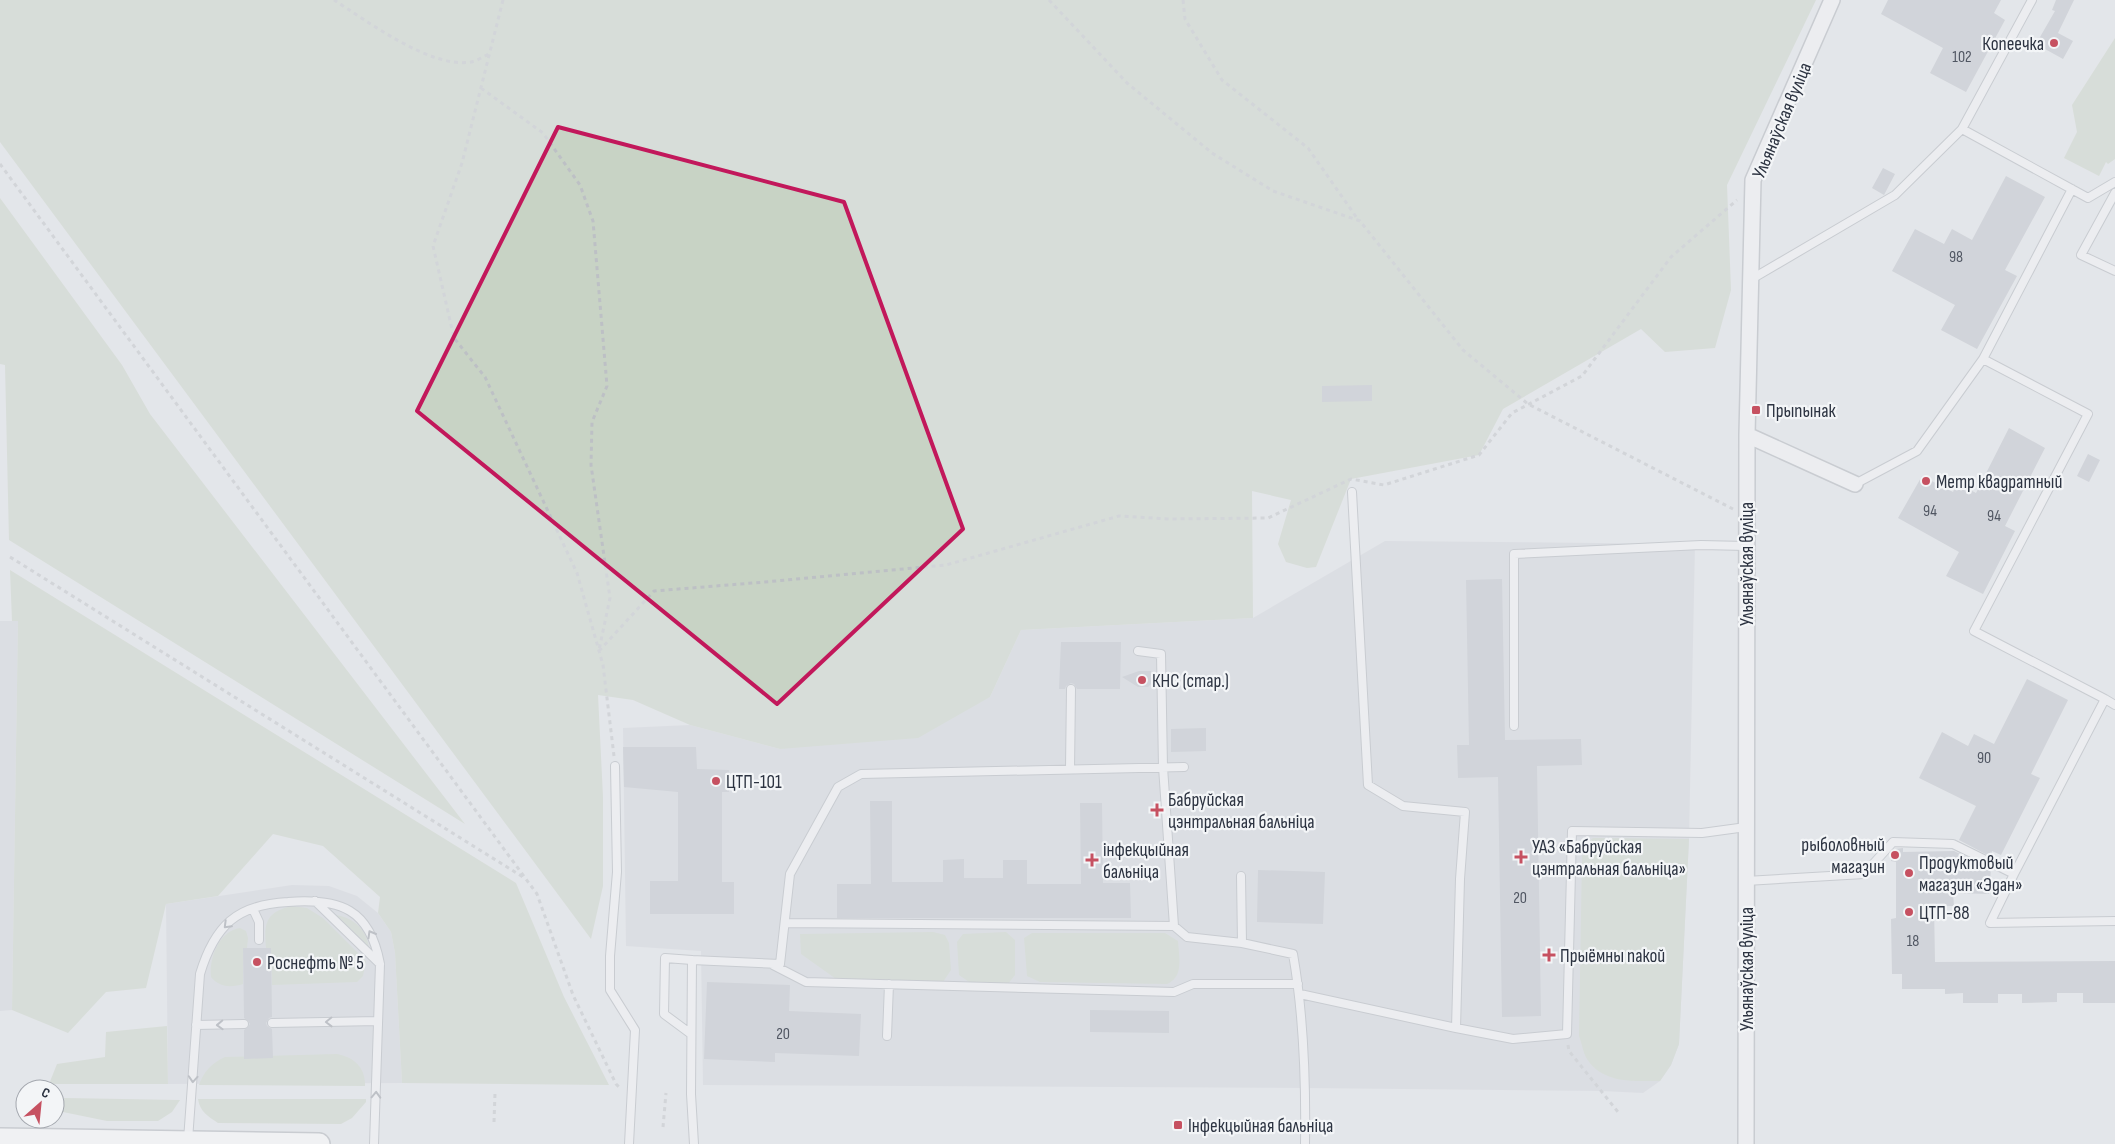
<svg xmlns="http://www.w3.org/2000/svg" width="2115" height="1144" viewBox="0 0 2115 1144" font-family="'Sofia Sans Condensed',sans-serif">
	<rect width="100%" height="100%" fill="#e3e6ea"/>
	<path fill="#d1d5dc" d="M1385,541L1695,544L1689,839L1679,1044L1671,1065L1660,1081L1643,1093L1602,1091L1306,1088L703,1085L701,951L626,946L623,728L690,725L780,749L990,697L1021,630L1253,618Z
		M0,621H18L12,1010L0,1011Z
		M292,885L329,886L357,896L378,913L391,932L395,953L402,1083L168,1084L166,904Z"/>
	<path fill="#c8d3c5" d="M0,0H1816L1727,185L1731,290L1715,348L1665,352L1641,329L1503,409L1479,455L1351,479L1316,567L1307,568L1286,562L1278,544L1291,500L1252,491L1253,618L1021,630L990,697L918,738L780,749L690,725L633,700L598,695L603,797V886L591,939L0,142Z
		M2115,38V159L2108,164L2106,162L2099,176L2064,158L2077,132L2072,105Z
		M0,198L122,365L150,414L465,824L9,540L5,365L0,364Z
		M10,570L516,883L564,997L609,1085L402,1083L395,953L391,932L378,913L380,897L323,846L273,834L218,896L166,904L146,988L106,992L68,1033L12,1010L18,621H12Z
		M1593,838L1689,839L1679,1044L1671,1065L1660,1081C1634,1081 1603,1084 1587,1059C1583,1053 1582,1043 1579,1036L1582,857L1586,844Z
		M292,906L307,908L323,918L366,961L363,976L357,982L272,985L271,948H266C264,924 265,912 292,906Z
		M336,915C354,918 366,929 369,947Z
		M240,928L246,931L248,938L247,948L243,949V984C231,988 219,987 211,977C209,958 219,931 240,928Z
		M933,932L945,935L949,943L951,970L941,985L839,981L801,954L800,934Z
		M1006,932L1015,940V975L1008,984H972L959,975L957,942L963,934Z
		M1032,933H1165L1178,941C1179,957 1184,977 1167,984L1040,982L1027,976L1024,938Z
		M167,1026L168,1084H49L57,1064L105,1057L106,1032Z
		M337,1054C354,1057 366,1068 365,1086L199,1085C204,1071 212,1063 225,1057Z
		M64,1098L180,1100L172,1112L158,1121H107L63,1112Z
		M198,1099H366V1102L352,1118L341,1124L218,1123C208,1116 200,1112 198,1099Z"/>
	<path fill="#babfc7" d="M1888,0H2001L1994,13L2005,20L1966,92L1930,73L1943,48L1881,14Z
		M2056,0H2074L2058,33L2073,41L2063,59L2036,44L2055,11L2052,10Z
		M1883,168L1895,174L1884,195L1872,188Z
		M2006,176L2045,197L2005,270L2017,276L1977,349L1941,330L1955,305L1892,271L1915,229L1944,244L1952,229L1972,240Z
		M1372,385V401L1322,402V386Z
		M2009,428L2045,448L2005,526L2015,531L1983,594L1946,576L1959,552L1898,518L1922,476L1953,492L1957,483L1976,493Z
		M2088,454L2100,460L2089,482L2077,476Z
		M1502,579L1505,740L1581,739L1582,765L1537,766L1541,1016L1502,1017L1498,777L1458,778L1457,745H1469L1466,580Z
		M1061,642H1121L1120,689H1077L1074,684L1071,683L1066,686L1065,689H1059Z
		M1139,671H1151V684L1148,687H1138L1122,677Z
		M2027,679L2068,700L2031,774L2040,778L2001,855L1992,851L1991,857L1959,840L1976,806L1919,778L1942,732L1968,746L1974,734L1994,744Z
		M1206,728V751L1171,752V729Z
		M623,747H696L697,769L729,770V792H722V882H734V914H650V881H678V792L624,787Z
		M870,801H892V882H943V860L964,859V878H1003V860H1027V884H1081L1080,803H1102L1103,883H1130L1131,918H837V884H871Z
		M1903,848V852L1954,851L1991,869L1989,894L1953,893L1954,906H1934L1935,962L2115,961V1003H2083V993H2057V1002L2022,1003V994H1998V1003H1963V993L1945,994V989H1902V974H1892L1891,919L1896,918V862L1891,861V853L1894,849Z
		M1258,870L1325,872L1323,924L1257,922Z
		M243,948H271L272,1017L269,1018L266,1023L267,1026L272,1029L273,1058L244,1059V1030L247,1028L250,1024L248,1021L244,1018Z
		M707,982L790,985L789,1011L861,1014L859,1056L775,1053V1062L704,1059Z
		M1090,1010L1169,1011V1033L1090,1032Z"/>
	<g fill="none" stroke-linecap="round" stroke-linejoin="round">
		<defs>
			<path id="lane" d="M1962,129L2032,0
				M2072,189L1983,359L2088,414L1974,631L2105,699
				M2115,193L2081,255L2115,271
				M1750,280L1895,195L1962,129L2088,198L2115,182
				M1855,484L1917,451L1983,359
				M1352,492L1368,785L1403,806L1465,812L1460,879L1456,1028
				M1138,651L1161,654L1163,767L1174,926
				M1514,726V554L1701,545L1746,546
				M615,766L617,872L610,956V990L635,1030L629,1144
				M1070,769L1071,689
				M2014,874L1990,923L2115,921
				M1241,876L1242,943
				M1746,881L1864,874L1893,842L1953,844L2014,874L2105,699L2115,705
				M315,901L380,964
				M253,909L259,922V940
				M785,923L1174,926L1187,937L1242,943L1293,954C1304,1017 1306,1080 1305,1144
				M773,965L806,982L1174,992L1193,984H1298
				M1300,994L1456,1028L1513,1039L1567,1034L1572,831L1702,833L1746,827
				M272,1023L378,1021
				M196,1025L244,1024
				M691,1034L664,1014L665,958L692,960
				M887,1036L889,984
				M188,1140L200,974C206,954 214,935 230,921C245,908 269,903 288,902C340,898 370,909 380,964L374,1144
				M694,1144L691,1094L692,960L780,964L790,874L838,787L861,774L1184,767"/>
			<path id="street" d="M1747,435L1855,484
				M1746,1144L1747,435L1753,180L1832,0"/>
			<path id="secondary" d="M0,1139L319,1144"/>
		</defs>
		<use href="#lane" stroke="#a8adb4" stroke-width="10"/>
		<use href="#street" stroke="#a8adb4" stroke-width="18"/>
		<use href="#secondary" stroke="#a8adb4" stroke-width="24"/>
		<path stroke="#bdc0c5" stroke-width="3" stroke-dasharray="4 4" stroke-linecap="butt" d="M334,0C367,21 431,69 471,62C476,61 483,57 489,54
			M503,0L462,163L433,246L454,338L485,377L577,573L603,665L614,756
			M1049,0L1127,83L1212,153L1273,191L1360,221L1463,350L1528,404L1733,509
			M1183,0L1185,19L1222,80L1308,148L1359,221
			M481,88L543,133L580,185L593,221L607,386L592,422L591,465L610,598L599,650
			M0,164L537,894L573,995L616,1084L621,1089
			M10,557L523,877
			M599,651L654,591L765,582L946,565L1119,516L1168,519L1268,518L1351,479L1384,485L1479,455L1512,413L1582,376L1671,257L1737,200
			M1568,1045L1569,1051L1618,1112
			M494,1122L495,1093
			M663,1127L666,1093"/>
		<use href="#lane" stroke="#f5f7f9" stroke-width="8"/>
		<use href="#street" stroke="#f5f7f9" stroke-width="15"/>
		<use href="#secondary" stroke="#fff" stroke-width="21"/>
	</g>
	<defs><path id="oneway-chevron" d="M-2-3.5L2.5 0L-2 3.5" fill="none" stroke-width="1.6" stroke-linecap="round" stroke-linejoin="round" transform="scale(1.25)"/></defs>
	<g stroke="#90959d">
		<use href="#oneway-chevron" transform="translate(227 925) rotate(135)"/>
		<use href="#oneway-chevron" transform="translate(371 934) rotate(-120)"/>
		<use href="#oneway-chevron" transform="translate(329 1022) rotate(179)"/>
		<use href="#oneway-chevron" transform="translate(220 1025) rotate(178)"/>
		<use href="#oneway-chevron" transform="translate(193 1079) rotate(94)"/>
		<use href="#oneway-chevron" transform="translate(376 1095) rotate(-88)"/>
	</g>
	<path d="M0 0H2115V1144H0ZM558,127L844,202L963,529L777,704L417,411Z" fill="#e3e6ea" fill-opacity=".55" fill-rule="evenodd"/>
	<path fill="none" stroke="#c2185b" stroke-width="4" stroke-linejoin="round" d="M558,127L844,202L963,529L777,704L417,411Z"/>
	<g fill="#c65161" stroke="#f3f5f7" stroke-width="2">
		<circle cx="2054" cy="43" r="5"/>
		<rect x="1751" y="405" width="10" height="10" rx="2.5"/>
		<circle cx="1926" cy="481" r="5"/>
		<circle cx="1142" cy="680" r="5"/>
		<circle cx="716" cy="781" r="5"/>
		<path d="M1154.5 802.5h5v5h5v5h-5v5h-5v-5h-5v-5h5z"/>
		<circle cx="1895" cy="855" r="5"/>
		<path d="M1518.5 849.5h5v5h5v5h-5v5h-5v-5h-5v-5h5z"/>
		<path d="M1089.5 852.5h5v5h5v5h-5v5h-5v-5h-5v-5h5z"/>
		<circle cx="1909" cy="873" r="5"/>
		<circle cx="1909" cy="912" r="5"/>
		<path d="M1546.5 947.5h5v5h5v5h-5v5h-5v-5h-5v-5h5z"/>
		<circle cx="257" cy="962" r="5"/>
		<rect x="1173" y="1120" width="10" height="10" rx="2.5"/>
	</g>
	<g text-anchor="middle" stroke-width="4.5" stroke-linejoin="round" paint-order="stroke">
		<g font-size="16" fill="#505662">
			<text x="1962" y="62">102</text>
			<text x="1956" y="262">98</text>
			<text x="1930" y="516">94</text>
			<text x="1994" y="521">94</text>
			<text x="1984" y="763">90</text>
			<text x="1520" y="903">20</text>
			<text x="1913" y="946">18</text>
			<text x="783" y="1039">20</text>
		</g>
		<g font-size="19" fill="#2c3341" stroke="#f3f5f7" text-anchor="start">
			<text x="2044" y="50" text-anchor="end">Копеечка</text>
			<text x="1766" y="417">Прыпынак</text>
			<text x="1936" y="488">Метр квадратный</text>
			<text x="1152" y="687">КНС (стар.)</text>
			<text x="726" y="788">ЦТП-101</text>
			<text x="1168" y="806">Бабруйская<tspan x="1168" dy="22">цэнтральная бальніца</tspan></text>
			<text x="1885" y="851" text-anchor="end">рыболовный<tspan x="1885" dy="22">магазин</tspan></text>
			<text x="1532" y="853">УАЗ «Бабруйская<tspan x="1532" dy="22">цэнтральная бальніца»</tspan></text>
			<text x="1103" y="856">інфекцыйная<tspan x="1103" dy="22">бальніца</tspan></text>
			<text x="1919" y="869">Продуктовый<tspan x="1919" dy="22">магазин «Эдан»</tspan></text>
			<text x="1919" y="919">ЦТП-88</text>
			<text x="1560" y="962">Прыёмны пакой</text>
			<text x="267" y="969">Роснефть № 5</text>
			<text x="1188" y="1132">Інфекцыйная бальніца</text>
		</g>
		<g font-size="19" fill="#2c3341" stroke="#f3f5f7">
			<text transform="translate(1781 120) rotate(-67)" y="7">Ульянаўская вуліца</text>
			<text transform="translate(1746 564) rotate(-90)" y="7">Ульянаўская вуліца</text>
			<text transform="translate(1746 969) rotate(-90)" y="7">Ульянаўская вуліца</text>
		</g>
	</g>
	<g transform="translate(40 1104) rotate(27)"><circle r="24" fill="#f3f5f7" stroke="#a3a7ae"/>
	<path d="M0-4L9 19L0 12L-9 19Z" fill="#c65161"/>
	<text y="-8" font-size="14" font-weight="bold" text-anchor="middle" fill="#2c3341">С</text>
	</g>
</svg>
